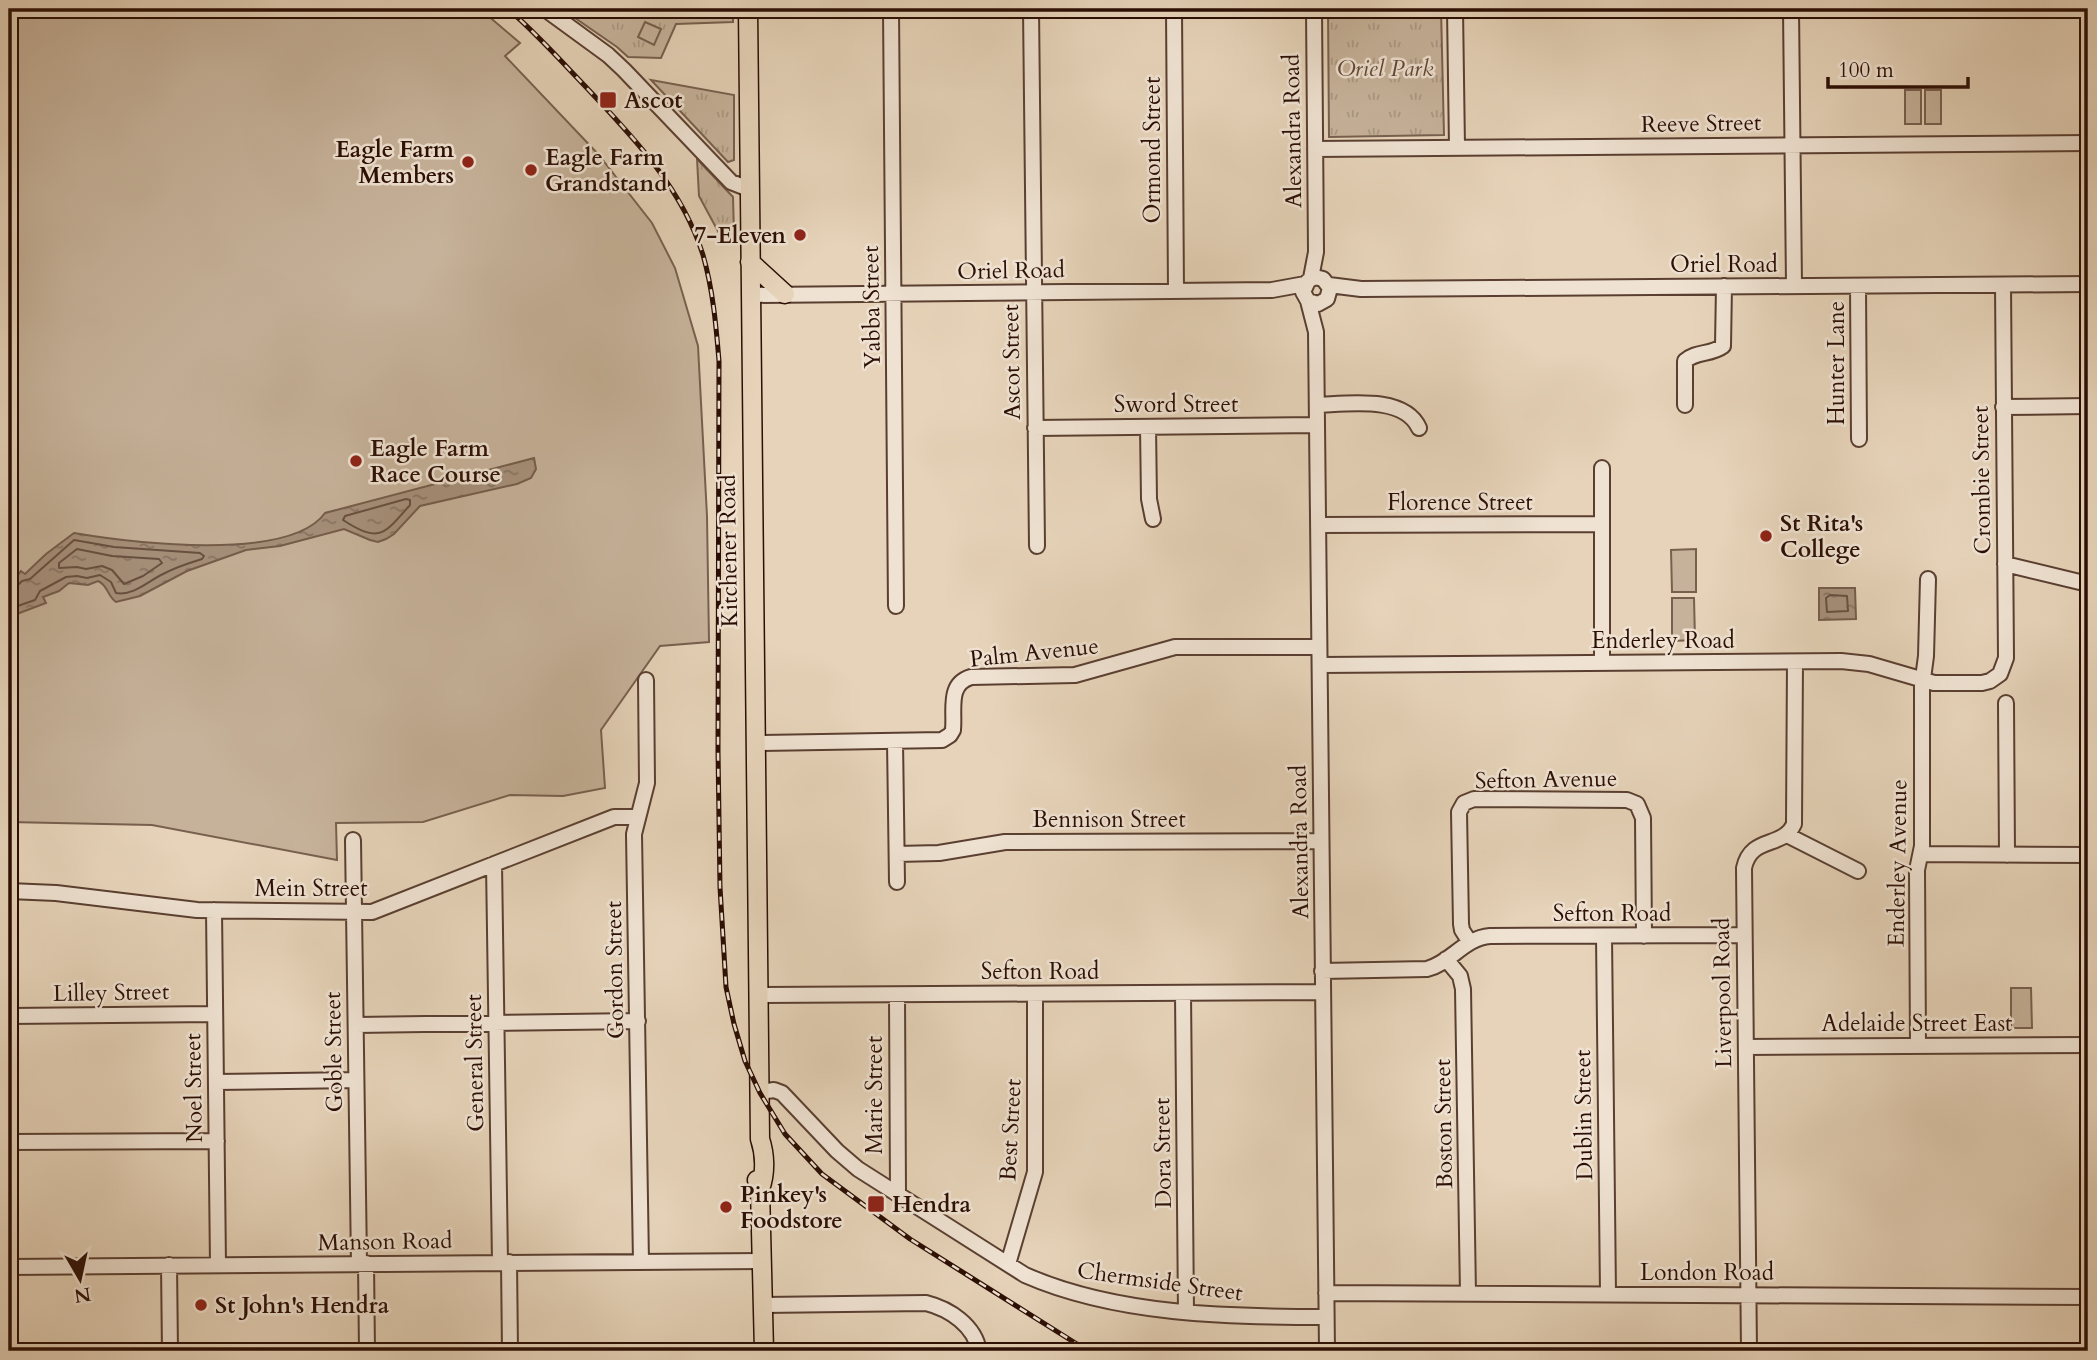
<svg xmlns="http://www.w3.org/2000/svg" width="2097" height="1360" viewBox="0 0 2097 1360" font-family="Cardo,serif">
	<defs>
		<pattern id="grass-tufts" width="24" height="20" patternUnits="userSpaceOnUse" patternTransform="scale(1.75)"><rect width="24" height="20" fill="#c6b29a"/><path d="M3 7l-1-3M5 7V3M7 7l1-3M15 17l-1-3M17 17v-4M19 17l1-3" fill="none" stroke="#aa9883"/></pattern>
		<pattern id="water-ripples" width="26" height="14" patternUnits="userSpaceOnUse" patternTransform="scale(1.75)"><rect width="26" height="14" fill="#a6907b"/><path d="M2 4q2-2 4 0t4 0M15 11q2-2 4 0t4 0" fill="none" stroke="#877463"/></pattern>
	</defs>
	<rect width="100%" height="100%" fill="#e6d3b9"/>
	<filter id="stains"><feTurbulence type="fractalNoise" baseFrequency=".00286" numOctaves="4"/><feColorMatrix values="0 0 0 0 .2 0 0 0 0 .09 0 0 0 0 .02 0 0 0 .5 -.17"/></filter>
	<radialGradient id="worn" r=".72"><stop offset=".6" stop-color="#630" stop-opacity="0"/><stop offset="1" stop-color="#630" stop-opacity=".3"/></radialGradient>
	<path fill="url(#grass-tufts)" stroke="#78604f" stroke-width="2" d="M562,9H733V22L676,24L661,58L628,57L617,47Z
		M1328,9H1441L1444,135L1329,137Z
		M651,80L734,95V160L728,162Z
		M697,159L733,197L734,234L720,235L699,196Z"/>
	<path fill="#c6b29a" stroke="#78604f" stroke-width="2" d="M9,9H480L520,43L505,56L598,154L652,223L675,268L698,346L707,516L709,642L660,646L601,730L605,788L563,796L510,795L423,822L336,823L337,860L152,825L9,822Z
		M645,22L661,29L654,45L638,37Z
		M1905,90H1921V124H1905Z
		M1925,90H1941V124H1925Z
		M1696,549V592H1672L1671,550Z
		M1672,598H1694L1695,640L1672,641Z
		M2011,988H2031L2032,1028H2011Z"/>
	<path fill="url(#water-ripples)" stroke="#755c4b" stroke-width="2" d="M534,458L536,469L531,478L517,484L420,506L394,534L386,539L378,542L370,540L344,529L280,546L246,550L187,571L140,596L116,602C107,596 108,585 98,581L88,585L69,583L59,591L43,597L46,603L9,617C9,596 7,587 21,571L25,574L46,554L74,533C127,542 289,563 325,513Z
		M1819,588H1855L1856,619L1819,620Z"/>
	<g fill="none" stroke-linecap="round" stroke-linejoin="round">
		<path stroke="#684f40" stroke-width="2" d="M406,499L410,500V505C384,534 380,544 343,520L345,516Z
			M77,549L112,556L159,559L162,563L143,576L124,584L112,570L102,566L86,569L77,567L59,568V563Z
			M9,590L15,588L22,581L30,579L74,540L114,547L200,553L204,556L202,559C189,563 176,567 163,574C148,581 134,596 116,593L111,582L100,575L87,578L77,576L66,577L40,591L35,600L9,609
			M1830,595L1847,596L1848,611L1827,612L1826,598Z"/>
		<defs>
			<path id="minor" d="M39,9H50
				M545,9L608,55L624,70L731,182L749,189
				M891,9L896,606
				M1031,9L1037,546
				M1174,9L1176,291
				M1455,9L1457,148
				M1791,9L1794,286
				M1315,149L2088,143
				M1311,278L1316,252L1314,9
				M1329,285L1361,289L2088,284
				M1858,286L1859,439
				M750,295L1272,290L1305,284
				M1308,301L1318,304L1327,299L1330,288L1323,279L1315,277L1308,281L1303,292L1308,301L1316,332L1327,1351
				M1317,405C1347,404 1404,395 1419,428
				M1685,405V361C1696,351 1711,355 1723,346L1724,286
				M2003,407L2088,406
				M1148,427L1149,499L1153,519
				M1035,428L1317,425
				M1318,525L1602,524
				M2005,564L2088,584
				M1602,663V468
				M1320,665L1841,661L1869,664L1934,683H1982L1990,681L2000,674L2006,658L2003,285
				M2006,703L2007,855
				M895,741L897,882
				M755,743L942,740L950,735L953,730C955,710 947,684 971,677L1075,675L1175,647H1319
				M1787,835L1858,871
				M353,840L359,1263
				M897,854L939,853L1005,842L1321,841
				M1921,854L2088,855
				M494,864L500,1262
				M9,891L56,893L197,910L372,912L614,817H637
				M214,910L218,1265
				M1604,936L1608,1294
				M1469,941L1462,930L1461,924L1459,812L1464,803L1474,799L1627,800L1637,804L1643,818L1644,936
				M1446,959L1460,976L1463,989L1468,1294
				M1322,971L1427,969C1451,963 1464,938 1490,936L1744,935
				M1183,993L1186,1312
				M759,995L1322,992
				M897,995L898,1194
				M9,1016L215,1014
				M356,1025L638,1021
				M1918,1046L1917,870L1922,846V686L1926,656L1928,579
				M1746,1047L2088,1045
				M216,1082L356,1080
				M760,1092L774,1090L782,1093L837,1151L858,1169L1025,1275C1116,1315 1228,1317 1326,1317
				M9,1142L217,1141
				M509,1262L510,1351
				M641,1262L634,834L647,783L646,680
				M366,1263L367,1351
				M1008,1264L1035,1172V994
				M169,1265L170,1351
				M9,1267L762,1261
				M1326,1293L2088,1297
				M763,1305L926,1303C950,1309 975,1326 979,1351
				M1749,1351L1744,868C1751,835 1783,849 1794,824L1795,662"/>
			<path id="major" d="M748,9L760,1139C765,1154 766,1173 760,1189
				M750,262L785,294
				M757,1180L760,1189L764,1351"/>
		</defs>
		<use href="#minor" stroke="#5a3f31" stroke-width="18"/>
		<use href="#major" stroke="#2b0e04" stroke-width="21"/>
		<use href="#minor" stroke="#efe2d2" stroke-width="14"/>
		<use href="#major" stroke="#e6d3b9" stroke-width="18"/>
		<defs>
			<path id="rail" d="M508,9C535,32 559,59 584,85C632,136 682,187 703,255C713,290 716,325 719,361L718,751L720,887L726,987L734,1024L745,1061L760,1093L785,1134L822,1174L910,1239L1088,1351"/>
		</defs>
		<use href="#rail" stroke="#2b0e04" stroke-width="5"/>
		<use href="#rail" stroke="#efe2d2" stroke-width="2.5" stroke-dasharray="8" stroke-linecap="butt"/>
	</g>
	<g fill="#8f2418" stroke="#efe2d2" stroke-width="2.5">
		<rect x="599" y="91" width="18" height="18" rx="3.5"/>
		<circle cx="468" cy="162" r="7"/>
		<circle cx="531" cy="170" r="7"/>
		<circle cx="800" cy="235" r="7"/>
		<circle cx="356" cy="461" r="7"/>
		<circle cx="1766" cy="536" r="7"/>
		<rect x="867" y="1195" width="18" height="18" rx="3.5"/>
		<circle cx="726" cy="1207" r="7"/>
		<circle cx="201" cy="1305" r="7"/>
	</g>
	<g text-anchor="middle" stroke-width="5" stroke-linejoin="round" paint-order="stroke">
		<g font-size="23" font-style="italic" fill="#614738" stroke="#efe2d2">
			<text x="1385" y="76">Oriel Park</text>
		</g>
		<g font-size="23" font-weight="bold" fill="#2b0e04" stroke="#efe2d2" text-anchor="start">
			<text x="624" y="108">Ascot</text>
			<text x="454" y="157" text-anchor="end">Eagle Farm<tspan x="454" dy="26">Members</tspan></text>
			<text x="545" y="165">Eagle Farm<tspan x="545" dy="26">Grandstand</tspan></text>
			<text x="786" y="243" text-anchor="end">7-Eleven</text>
			<text x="370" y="456">Eagle Farm<tspan x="370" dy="26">Race Course</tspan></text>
			<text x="1780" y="531">St Rita's<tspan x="1780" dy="26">College</tspan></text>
			<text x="740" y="1202">Pinkey's<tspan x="740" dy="26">Foodstore</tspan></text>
			<text x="892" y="1212">Hendra</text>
			<text x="215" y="1313">St John's Hendra</text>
		</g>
		<g font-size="23" fill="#2b0e04" stroke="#efe2d2">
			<text transform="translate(1701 123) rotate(-1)" y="8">Reeve Street</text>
			<text transform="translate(1292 131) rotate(-91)" y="8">Alexandra Road</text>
			<text transform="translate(1152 150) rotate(-90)" y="8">Ormond Street</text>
			<text x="1724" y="272">Oriel Road</text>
			<text transform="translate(1011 270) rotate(-1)" y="8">Oriel Road</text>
			<text transform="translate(871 307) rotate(-91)" y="8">Yabba Street</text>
			<text transform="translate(1011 362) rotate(-91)" y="8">Ascot Street</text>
			<text transform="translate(1836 363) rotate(-90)" y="8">Hunter Lane</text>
			<text x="1176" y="412">Sword Street</text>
			<text transform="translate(1981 480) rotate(-91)" y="8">Crombie Street</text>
			<text x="1460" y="510">Florence Street</text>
			<text transform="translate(728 551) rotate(-91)" y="8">Kitchener Road</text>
			<text x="1663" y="648">Enderley Road</text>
			<text transform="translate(1034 652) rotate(-6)" y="8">Palm Avenue</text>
			<text transform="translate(1546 779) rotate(-1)" y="8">Sefton Avenue</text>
			<text x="1109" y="827">Bennison Street</text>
			<text transform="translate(1299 842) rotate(-91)" y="8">Alexandra Road</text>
			<text transform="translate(1897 863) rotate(-89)" y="8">Enderley Avenue</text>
			<text x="311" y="896">Mein Street</text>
			<text x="1612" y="921">Sefton Road</text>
			<text transform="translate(614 970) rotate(-91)" y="8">Gordon Street</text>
			<text x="1040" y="979">Sefton Road</text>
			<text transform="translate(111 992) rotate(-1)" y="8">Lilley Street</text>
			<text transform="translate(1722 993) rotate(-91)" y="8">Liverpool Road</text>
			<text x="1917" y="1031">Adelaide Street East</text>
			<text transform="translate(333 1052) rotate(-91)" y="8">Goble Street</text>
			<text transform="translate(474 1063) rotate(-91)" y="8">General Street</text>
			<text transform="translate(193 1088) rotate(-91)" y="8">Noel Street</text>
			<text transform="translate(874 1095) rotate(-90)" y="8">Marie Street</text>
			<text transform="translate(1583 1115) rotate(-91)" y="8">Dublin Street</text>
			<text transform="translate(1443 1124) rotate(-91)" y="8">Boston Street</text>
			<text transform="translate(1010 1130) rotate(-87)" y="8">Best Street</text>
			<text transform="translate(1162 1153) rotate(-91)" y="8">Dora Street</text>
			<text transform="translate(385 1241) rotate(-1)" y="8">Manson Road</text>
			<text x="1707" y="1280">London Road</text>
			<text transform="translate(1160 1281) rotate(8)" y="8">Chermside Street</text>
		</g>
	</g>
	<rect width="2097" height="1360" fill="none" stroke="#e6d3b9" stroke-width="35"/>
	<rect x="10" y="10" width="2076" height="1339" fill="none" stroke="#2b0e04" stroke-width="3.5"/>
	<rect x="18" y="18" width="2062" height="1325" fill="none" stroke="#2b0e04" stroke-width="2"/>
	<g transform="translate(80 1279) rotate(171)" stroke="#efe2d2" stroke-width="5" paint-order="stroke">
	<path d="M0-5L12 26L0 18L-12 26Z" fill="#2b0e04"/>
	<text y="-10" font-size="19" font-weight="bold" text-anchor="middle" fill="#2b0e04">N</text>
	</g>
	<path d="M1828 77v10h140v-10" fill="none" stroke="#2b0e04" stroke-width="3.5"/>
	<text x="1838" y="77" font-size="21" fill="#2b0e04" stroke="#efe2d2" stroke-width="5" paint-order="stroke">100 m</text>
	<rect width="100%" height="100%" filter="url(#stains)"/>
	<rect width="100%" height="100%" fill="url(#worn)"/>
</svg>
